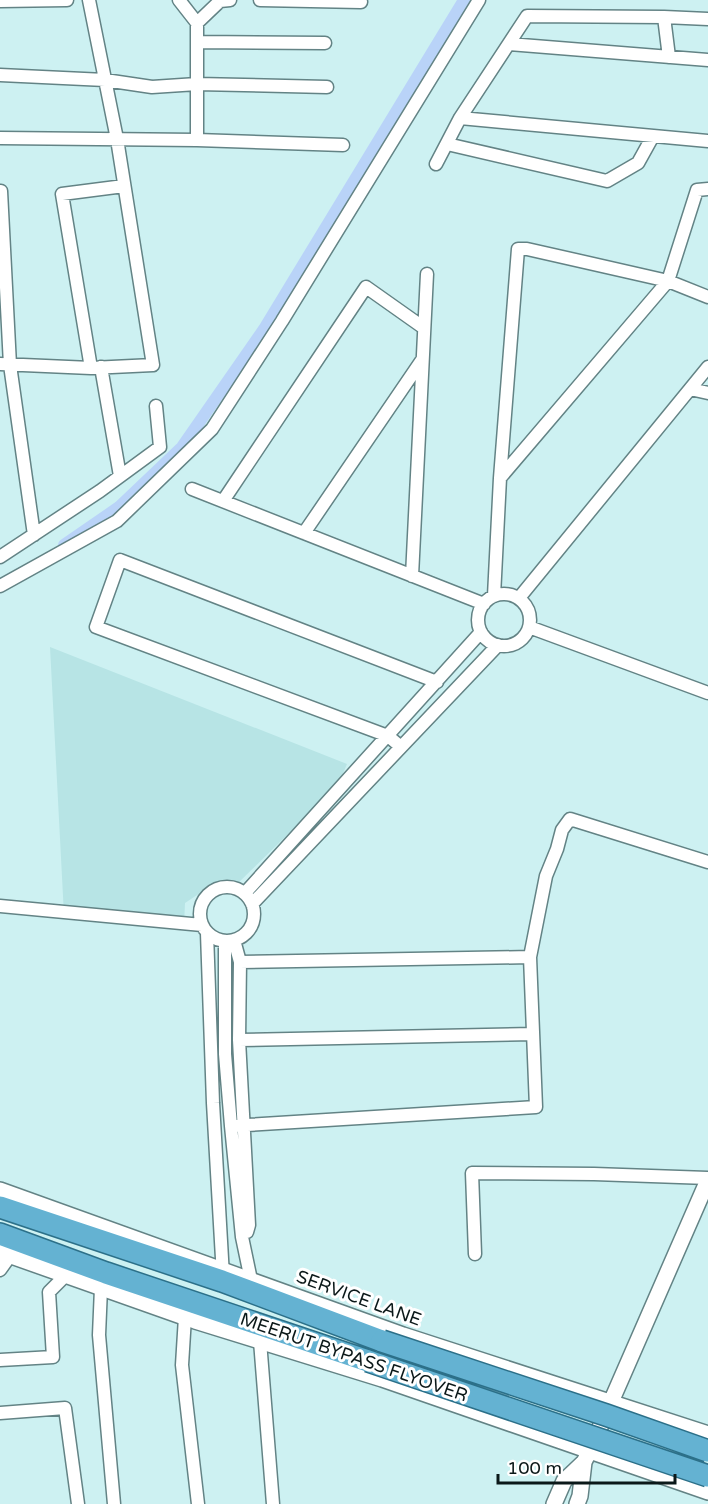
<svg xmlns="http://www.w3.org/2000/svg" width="708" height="1504" viewBox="0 0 708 1504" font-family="'Varela Round',sans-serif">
	<rect width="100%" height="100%" fill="#cdf1f2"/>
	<path fill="#b7e4e5" d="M50,647L347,764L338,785L234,887L227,886L203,891L185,903L184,925L64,915Z"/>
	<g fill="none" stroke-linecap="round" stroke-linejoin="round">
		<path stroke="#b9d3f8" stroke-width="12" d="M64,545L119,507L182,447L264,329L464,0"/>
		<defs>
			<path id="minor" d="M89,0L117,139L153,365L91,368L62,194L124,186
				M179,0L197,23V140
				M260,0L361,2
				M0,1L67,0
				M664,17L669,57
				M197,23L220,1L230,0
				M197,42L325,43
				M509,44L708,60
				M0,75L105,80L152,87L197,84L327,87
				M460,118L708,141
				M0,138L197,140L343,145
				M447,144L607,181L638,163L653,136
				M436,164L460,118L527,16L664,17L708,19
				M1,191L10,365L34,535
				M0,364L91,368
				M101,367L120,476
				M690,389L708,393
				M500,478L668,281L697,190L708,189
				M192,489L484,604
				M223,501L366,287L424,328
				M304,533L422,360
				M0,557L100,491L160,447L156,406
				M412,576L427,274
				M0,586L117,521L212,429L282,321L479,0
				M478 620a26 26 0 1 1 52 0a26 26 0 1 1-52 0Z
				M494,596L500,478L518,249H527L668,281L708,297
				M519,598L708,367
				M529,627L708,693
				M401,747L388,736L96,627L120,560L437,682
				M200 914a27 27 0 1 1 54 0a27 27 0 1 1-54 0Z
				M245,893L481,632
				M252,904L498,645
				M0,906L202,925
				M207,933L213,1103L223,1276
				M234,940L240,962L239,1040L249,1225L247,1232
				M225,941V1054L231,1126L242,1237L251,1280L249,1286
				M240,962L530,957
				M239,1040L533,1034
				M231,1126L536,1107L530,957L546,876L557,849L562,830L570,819L708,862
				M475,1254L472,1173L594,1174L708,1178
				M0,1270L10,1256
				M101,1288L99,1335L114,1504
				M185,1317L182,1365L198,1504
				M260,1341L273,1504
				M0,1360L53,1357L49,1292L66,1275
				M0,1413L65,1408L78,1504"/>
			<path id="tertiary" d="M0,1190L403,1335L708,1434
				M0,1252L195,1321L382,1379L708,1492
				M554,1504L564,1481L584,1462L590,1450L708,1180
				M577,1504L580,1496L584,1462"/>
			<path id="trunk" d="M0,1207L222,1281L382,1341
				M0,1234L106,1273L368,1361"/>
		</defs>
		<use href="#minor" stroke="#638385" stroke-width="15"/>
		<use href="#tertiary" stroke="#638385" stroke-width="18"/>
		<use href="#trunk" stroke="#2c7089" stroke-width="24"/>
		<use href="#minor" stroke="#fff" stroke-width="12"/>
		<use href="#tertiary" stroke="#fff" stroke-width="15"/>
		<use href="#trunk" stroke="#64b2d2" stroke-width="21"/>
		<defs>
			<path id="trunk-bridge" d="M382,1341L606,1415L708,1451
				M368,1361L708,1476"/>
		</defs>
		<use href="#trunk-bridge" stroke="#2c7089" stroke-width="24" stroke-linecap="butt"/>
		<use href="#trunk-bridge" stroke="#64b2d2" stroke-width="21"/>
	</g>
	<g text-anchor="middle" stroke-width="6" stroke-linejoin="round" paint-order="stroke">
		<g font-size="18" fill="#0b1819" stroke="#fff">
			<text transform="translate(359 1298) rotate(20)" y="6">SERVICE LANE</text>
			<text transform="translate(354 1357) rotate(19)" y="6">MEERUT BYPASS FLYOVER</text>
		</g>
	</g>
	<path d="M498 1474v9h177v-9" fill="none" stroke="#0b1819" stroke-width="3"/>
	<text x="507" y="1474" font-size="18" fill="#0b1819" stroke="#ffffff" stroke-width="4.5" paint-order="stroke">100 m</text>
</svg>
